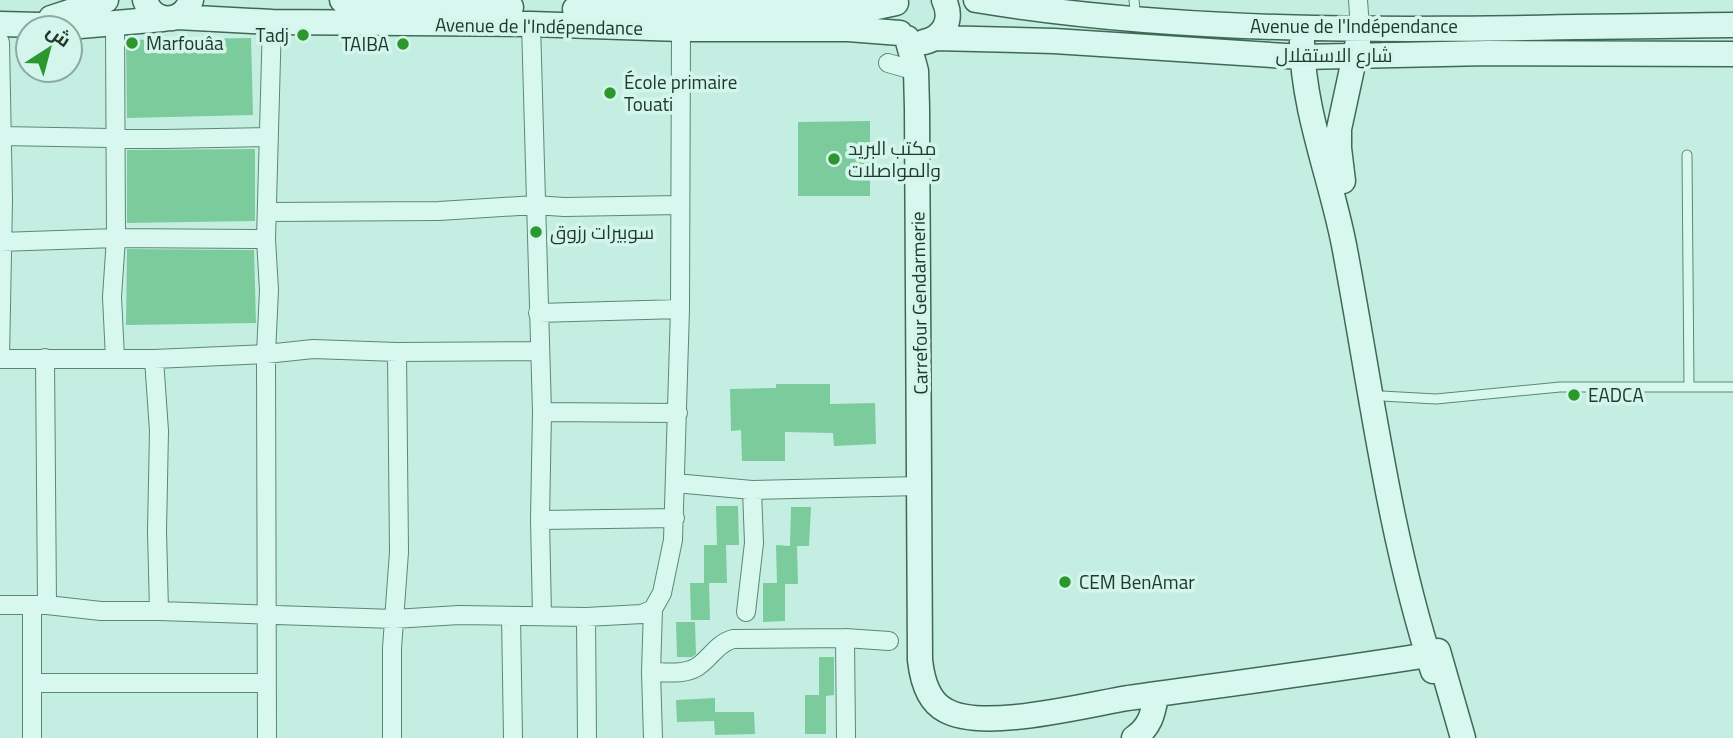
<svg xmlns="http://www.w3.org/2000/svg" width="1733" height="738" viewBox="0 0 1733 738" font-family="Georgia,Cairo,serif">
	<rect width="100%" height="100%" fill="#c5eee2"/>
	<path fill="#7bcb9d" d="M251,38L253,115L127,118L126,40Z
		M870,121V196H798V122Z
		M255,149V221L127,223V150Z
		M127,249L254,250L256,323L126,325Z
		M776,384H830V404L875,403L876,444L834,446L833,433L785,432V461H742L741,430L731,431L730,389L776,388Z
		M716,506H738L739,545H726L727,583H709L710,620H691L690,583H704V545H717Z
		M791,507H811L809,546H797L798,584H785V621L763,622V583H777L776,545L790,546Z
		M676,622H695L696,654L692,657H677Z
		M819,657H834V695L826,696V734H805V695H819Z
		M715,698V712H754L755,734L715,735L714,721L677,722L676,700Z"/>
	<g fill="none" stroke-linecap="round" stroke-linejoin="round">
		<defs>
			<path id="lane" d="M1134,0L1136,19
				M1687,155L1689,387
				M1382,396L1436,399L1560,387H1733"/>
			<path id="street" d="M1358,0L1360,28
				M115,24L116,238L112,297L115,358
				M531,24L542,412L540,520L542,615
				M0,42L3,200L0,359
				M888,63L916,71
				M2,136L164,139L268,137
				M267,212L439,211L535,205L564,207L680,205
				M0,242L116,238L266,239
				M538,313L680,309
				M45,358L47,605
				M0,359H154L266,354L313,349L397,352L540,351
				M154,359L159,431L157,531L159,611
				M542,412L678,413
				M675,483L752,490L919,486
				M540,520L675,518
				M0,605H47L101,611H159L394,619L459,615L586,617
				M653,609L651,672L653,738
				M746,612L754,543L752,490
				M511,616L513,738
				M845,638L846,738
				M651,672C665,672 684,675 697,667C711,658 716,644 733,639L845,638L889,641
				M32,683H267
				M32,738V605
				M267,738L266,354L269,290L266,239L272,22
				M392,738V648L399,552L397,352
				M587,738L586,617L642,614L653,609L662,593L673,540L680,309L681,29"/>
			<path id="secondary" d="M145,0C153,25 183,24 191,0
				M342,0L389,4L511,7
				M976,0C1226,41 1481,27 1733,25
				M575,9L833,11L863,10L896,3
				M177,17L272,22L531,24L681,29H848L900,33
				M51,18L106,0
				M0,24L80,26L163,19
				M907,38L916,71L917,108L920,660C922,678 928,701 945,710C982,732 1085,705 1128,698C1228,684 1328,671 1428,655L1438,651L1463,738
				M935,38L1054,41L1302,57L1489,53L1733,54
				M924,42C945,37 953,19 944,0
				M1302,42C1303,111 1331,178 1344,245C1371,387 1388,532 1433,671
				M1343,181L1339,148V129L1358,41
				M1134,738C1150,727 1153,714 1156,696"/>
		</defs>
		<use href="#lane" stroke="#5b8873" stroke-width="11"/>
		<use href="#street" stroke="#5b8873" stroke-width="20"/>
		<use href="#secondary" stroke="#3e6a55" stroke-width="27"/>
		<use href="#lane" stroke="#d8f8ef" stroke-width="9"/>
		<use href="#street" stroke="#d8f8ef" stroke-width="18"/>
		<use href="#secondary" stroke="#d8f8ef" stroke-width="24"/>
	</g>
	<g fill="#2c972c" stroke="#d4f5ec" stroke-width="2.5">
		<circle cx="303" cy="35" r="7"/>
		<circle cx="132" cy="43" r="7"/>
		<circle cx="403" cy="44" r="7"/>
		<circle cx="610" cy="93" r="7"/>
		<circle cx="834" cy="159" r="7"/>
		<circle cx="536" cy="232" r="7"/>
		<circle cx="1574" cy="395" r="7"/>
		<circle cx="1065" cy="582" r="7"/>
	</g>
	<g text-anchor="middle" stroke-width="7" stroke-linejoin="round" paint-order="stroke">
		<g font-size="19" fill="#1f392b" stroke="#d4f5ec">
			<text transform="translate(539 26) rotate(1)" y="7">Avenue de l'Indépendance</text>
			<text x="1354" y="33">Avenue de l'Indépendance</text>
			<text x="1334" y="62">شارع الاستقلال</text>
			<text transform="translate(919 303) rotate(-91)" y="7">Carrefour Gendarmerie</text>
		</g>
		<g font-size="19" fill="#1f392b" stroke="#d4f5ec" text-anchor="start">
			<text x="289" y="42" text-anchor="end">Tadj</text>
			<text x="146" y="50">Marfouâa</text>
			<text x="389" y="51" text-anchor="end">TAIBA</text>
			<text x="624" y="89">École primaire<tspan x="624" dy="22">Touati</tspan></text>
			<text x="848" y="155">مكتب البريد<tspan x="848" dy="22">والمواصلات</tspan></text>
			<text x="550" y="239">سوبيرات رزوق</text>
			<text x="1588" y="402">EADCA</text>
			<text x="1079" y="589">CEM BenAmar</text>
		</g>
	</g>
	<g transform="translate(49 49) rotate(36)"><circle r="33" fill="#d4f5ec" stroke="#8caa9f" stroke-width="2"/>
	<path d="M0-5L12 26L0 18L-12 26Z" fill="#2c972c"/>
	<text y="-10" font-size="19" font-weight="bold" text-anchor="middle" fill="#1f392b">ش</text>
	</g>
</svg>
